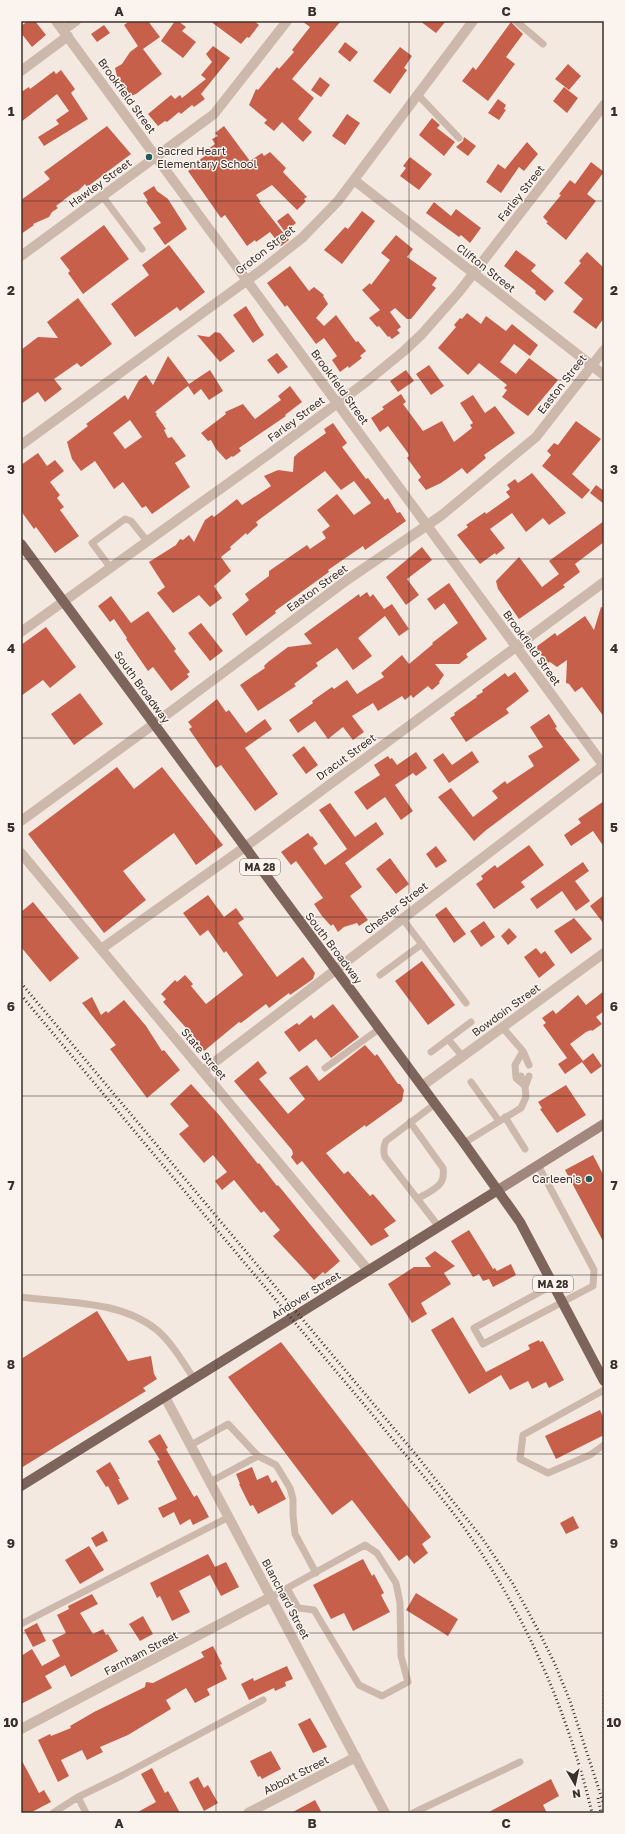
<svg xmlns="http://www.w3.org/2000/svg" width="625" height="1834" viewBox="0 0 625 1834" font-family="'Golos Text',sans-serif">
	<rect width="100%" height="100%" fill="#f4e9e1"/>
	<path fill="#c7604b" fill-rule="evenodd" d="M28,21H35L46,35L32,47L21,33V26Z
		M130,21H148L160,37L143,49L162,74L136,94L131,96L117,76L115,68L122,64L130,52L138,46L124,25Z
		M175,21H178L186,27L182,31L196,42L183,58L161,41Z
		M210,21H254L259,25L249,38L247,37L241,44Z
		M302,21H341L292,79L314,98L298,119L312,132L303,142L282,122L274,131L264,123L267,120L249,105L256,89L258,90L277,67L279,69L294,52L292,50L310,27Z
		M420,21H446L436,33Z
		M511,22L523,34L506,57L515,64L488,101L462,81L473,67L476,70Z
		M104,25L110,33L97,42L91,34Z
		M345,42L358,52L350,62L338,52Z
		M213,46L230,58L201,94L205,99L194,107L192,105L181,114L179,112L167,122L165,121L158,126L148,114L171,95L175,99L180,95L182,98L206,79L201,75L212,62L206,54Z
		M400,47L412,56L404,68L407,70L390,94L373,81Z
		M568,64L581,76L569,90L555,79Z
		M61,70L75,89L71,93L88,119L44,146L38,137L59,124L56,120L69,111L57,94L21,122V92L29,87L30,89L54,71L56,74Z
		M320,77L330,85L321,97L311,90Z
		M564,87L578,98L567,113L553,101Z
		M498,99L506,105L504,109L506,110L499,120L488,113Z
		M347,114L360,123L345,145L332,136Z
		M432,118L440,125L437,128L455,142L444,156L419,135Z
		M107,126L131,154L87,187L85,184L78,191L73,193L56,206L58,208L52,212L49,217L33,224L34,225L21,234V200L50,179L44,172Z
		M224,126L250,161L262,153L264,156L270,152L286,168L283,172L307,197L304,199L306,201L297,210L272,185L256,195L261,202H259L289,240L281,246L270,232L256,242L255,240L247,246L225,215L221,218L188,171L192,168L191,166L205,156L203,153L215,144L212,139L218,136L215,133Z
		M464,137L476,146L468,156L456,147L463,141Z
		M527,142L538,154L524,171L519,167L501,193L486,182L498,164L505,169Z
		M410,157L432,174L419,190L400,176L406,168L403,166Z
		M591,162L604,172L587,194L596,201L566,240L546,223L548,222L543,217L561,195L559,194L570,180L575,184Z
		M154,186L157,191L168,199L187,229L165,245L153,228L161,223L146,202L148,201L143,193Z
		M434,202L451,216L456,209L481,228L470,243L461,235L459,237L426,213Z
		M362,211L375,221L342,264L324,250L345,227L348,229Z
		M288,213L296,223L285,232L277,221Z
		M104,225L129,259L83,294L68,273L70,271L60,258Z
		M396,235L413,249L407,257L437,278L432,285L436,288L411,319H407L395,308L390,312L401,327L397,330L400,333L392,339L389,336L388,337L379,326L377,327L369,318L380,310L362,290L370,283L371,285L390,260L381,253Z
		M169,245L205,292L180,311L177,307L135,337L111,304L149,275L142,265Z
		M516,250L536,265L531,271L554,291L545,301L535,293L536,291L504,266Z
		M587,252L604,268V318L596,329L573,312L583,299L564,283L581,263L579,261Z
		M290,266L309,291L314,287L324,295L323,296L328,304L316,318L324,326L336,315L356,342L358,341L366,351L360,356L362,358L349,368L348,366L340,372L332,360L337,356L324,338L316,344L287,305L285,307L267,283Z
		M78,298L112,344L81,367L77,363L54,379L62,389L45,402L38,392L21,404V350L38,337L58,338L47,322Z
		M246,306L264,335L253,343L233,315Z
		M467,313L481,324L486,316L506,331L512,324L538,345L530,356L514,344L500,362L516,374L529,358L558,380L528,416L502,397L507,390L504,388L507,385L479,363L468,375L438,348L456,327L454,325L460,318L462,319Z
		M215,332L220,333L235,351L220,362L197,335L209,337Z
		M277,353L288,367L278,374L267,360Z
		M168,356L189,384L210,370L223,391L209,400L201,389L194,395L188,386L155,412L157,414L156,415L166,429L164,430L168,438L172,437L186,456L175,463L190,487L152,514L146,506L142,508L123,482L114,489L95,461L81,471L72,459L67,442L88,426L86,424L125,395L128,400L139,380L146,375L153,385ZM130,420L142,437L125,449L113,433Z
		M429,365L444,386L431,395L416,374Z
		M406,370L414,381L398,392L390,381Z
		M290,386L302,402L285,415L286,416L239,448L241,451L233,457L232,456L226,460L216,449L211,440L208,441L201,433L226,414L225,412L243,404L255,419L281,400L278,396Z
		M401,394L406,402L403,404L423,431L442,421L454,442L472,428L470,425L473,423L460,403L473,395L485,413L495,406L515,433L484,455L486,458L467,474L462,468L441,483L426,490L418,480L421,477L407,458L409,456L408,453L388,426L380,432L371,418L384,409L382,407Z
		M576,421L601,439L572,474L590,490L582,499L542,466L551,455L547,451L554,443L558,445Z
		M333,423L347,443L342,447L366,479L368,478L385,500L388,498L397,513L400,512L406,521L365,550L363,546L328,570L329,572L275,611L276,613L246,636L232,614L249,600L245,594L269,576V571L307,545L310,549L326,538L322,532L330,526L317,510L337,494L354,515L371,503L354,481L341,490L325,471L256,522L258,525L247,535L246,533L230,547L231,549L221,557L231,571L214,586L222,598L210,607L199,595L173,613L157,593L165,587L149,562L176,545L180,539L183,540L189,535L194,542L205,520L212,515L214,517L237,499L242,505L271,486L264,476L278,470L293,472L294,457L298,453L326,433L324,429Z
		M38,453L47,466L55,460L64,471L50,482L60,495L57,498L64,507L60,510L79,536L55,553L36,527L34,529L21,511V465Z
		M532,473L566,513L549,525L543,518L526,532L512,513L490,529L505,548L496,555L495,553L480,564L457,535L468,527L466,525L485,512L486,514L510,497L506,492L510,489L507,485L515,479L518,483Z
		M596,485L604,491V504L590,493Z
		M604,521V542L575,564L580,572L563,585L565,587L519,619L498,589L496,581L519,557L542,587L559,574L549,561Z
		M422,547L432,560L407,579L419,595L406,605L386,577Z
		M449,583L487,639L466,654L468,657L459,664H435L444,675L439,682L440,683L432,690L428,686L413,698L411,695L405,700L402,696L378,711L373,703L352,716L364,732L353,740L343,727L328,739L315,721L298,733L289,720L313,703L312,701L332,687L334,689L347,680L357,694L384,677L381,673L402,655L409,664L433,644L432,643L458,623L444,603L435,610L427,599Z
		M367,592L370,597L373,594L384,609L392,604L409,629L399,636L385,616L358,638L372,656L353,670L337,648L316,663L318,666L294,684L296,686L258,711L240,685L265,668L264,666L268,662L288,647L312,644L304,634L359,594L360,597Z
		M111,596L131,623L148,611L176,649L174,651L190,672L187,674L189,677L171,691L153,667L148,671L126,639L127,638L114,619L110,622L98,606Z
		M601,607L604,608V717L582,687L575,692L569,684L566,683L567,660L557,667L550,662L547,664L536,647L555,633L557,636L585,616L594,630Z
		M201,623L223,651L210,661L188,633Z
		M46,627L76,667L50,688L43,680L21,696V645Z
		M515,672L529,691L506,709L509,713L466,742L450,718L455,715L454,713L477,697L476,696L483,692L482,690L505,673L508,677Z
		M80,693L103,724L74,745L51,714Z
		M217,699L226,712L229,710L246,733L265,719L272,729L245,748L278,794L255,811L221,765L216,768L189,729L192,727L188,722Z
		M549,714L557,727L555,728L580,760L485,831L474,841L438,797L451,788L473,817L498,798L492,791L505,781L507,784L534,766L528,756L543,747L530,727Z
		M304,746L318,765L306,774L292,755Z
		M472,751L479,762L449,783L433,760L443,753L452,765Z
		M416,752L427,768L416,776L413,773L395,785L413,811L401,820L385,797L367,810L354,792L380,775L374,765L388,756L390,759L392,758L397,765Z
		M117,767L134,789L162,767L223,845L196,865L174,833L123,871L146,900L104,933L28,834Z
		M604,801V847L593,831L571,846L564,835L581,823L578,819Z
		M330,803L355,837L376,822L384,834L345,863L362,887L350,896L368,920L359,926L357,923L344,927L338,932L333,924L331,926L322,916L314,904L323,898L296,861L291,865L281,852L308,833L311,837L312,836L318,844L313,848L325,865L347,849L319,810Z
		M529,845L544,865L521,882L525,887L494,909L476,884L483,879L481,876L495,865L497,868Z
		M436,846L447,861L436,868L426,854Z
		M390,858L409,884L396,894L376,869Z
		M583,862L589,871L575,881L590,901L576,911L562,891L537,909L530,899Z
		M208,895L224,917L236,908L244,919L238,923L277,977L303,957L315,973L313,979L290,995L289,993L269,1008L266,1004L241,1023L239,1022L204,1051L195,1040L196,1039L163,1002L166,999L161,994L175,980L177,982L185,975L193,984L191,986L206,1004L243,975L226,951L224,953L208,930L200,936L183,913Z
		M604,895V924L590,906Z
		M33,902L79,958L50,982L21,947V912Z
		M446,907L466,934L454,943L435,915Z
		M574,918L592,939L571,954L554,931Z
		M484,921L495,937L481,947L470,931Z
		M509,928L517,937L508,945L501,936Z
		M536,948L541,954L545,951L555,965L539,978L524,957Z
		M422,961L455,1005L428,1025L395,981Z
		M604,991V1011L596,1017L602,1024L592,1031L591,1030L586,1032L570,1044L583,1061L593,1053L602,1066L591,1074L582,1062L565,1074L558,1064L567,1058L543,1025L546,1023L542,1018L553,1010L556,1014L578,995L586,1005Z
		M92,997L101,1015L106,1011L108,1013L124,1000L146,1026L162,1051L164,1050L180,1070L147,1098L110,1049L116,1045L82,1003Z
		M333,1004L359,1037L331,1058L316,1039L299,1052L284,1032L297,1023L299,1025L311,1015L314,1019Z
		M365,1045L375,1056L377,1054L398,1084H400L404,1090L402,1101L366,1127L365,1125L326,1153L344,1174L348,1171L370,1196L373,1194L396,1221L384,1229L389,1236L371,1246L302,1161L297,1165L291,1157L293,1154L292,1150L234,1081L258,1061L267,1073L259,1079L288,1114L305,1099L289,1078L307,1065L319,1081Z
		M191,1084L220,1116L258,1164L259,1163L277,1186L278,1185L340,1261L325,1274L323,1272L314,1280L273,1236L280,1230L264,1211L261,1213L234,1180L222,1190L215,1181L227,1172L213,1155L204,1163L179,1134L189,1126L170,1104Z
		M566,1085L586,1115L557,1133L540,1109L542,1108L538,1102Z
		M593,1155L604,1176V1243L565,1170Z
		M469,1230L493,1269L495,1268L497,1271L511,1264L516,1275L493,1287L489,1279L483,1281L479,1274L473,1277L451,1241Z
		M435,1251L455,1266L444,1273L451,1284L421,1303L427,1314L412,1323L388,1284L414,1267H431L425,1258Z
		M97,1311L128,1361L151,1356L154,1374L157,1379L143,1388L146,1391L21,1468V1359Z
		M453,1317L486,1372L530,1349L528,1345L539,1340L540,1342L543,1341L564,1380L549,1388L546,1382L532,1389L528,1381L510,1390L501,1375L469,1394L431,1330Z
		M281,1342L431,1537L422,1544L428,1553L414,1564L407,1555L399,1561L352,1500L332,1515L228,1377Z
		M600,1410L604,1419V1435L556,1459L545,1436Z
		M160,1434L168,1448L166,1449L194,1497L197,1495L209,1517L193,1525L190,1519L180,1525L174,1512L163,1518L158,1508L177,1499L157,1461L160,1460L148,1441Z
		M110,1462L120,1479H118L129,1499L118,1505L108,1486L106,1487L96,1471Z
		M252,1467L257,1480L268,1475L272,1483L276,1480L286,1499L258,1514L253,1505L250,1506L239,1484H240L236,1474Z
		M573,1516L579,1528L566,1534L560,1523Z
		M103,1531L108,1541L96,1547L91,1538Z
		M89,1546L104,1570L80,1584L65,1560Z
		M208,1554L215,1567L226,1562L239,1587L221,1596L210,1575L179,1591L190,1612L172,1621L160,1596L157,1598L150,1583Z
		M363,1559L372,1576L374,1574L384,1593L381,1595L390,1612L353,1631L344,1613L331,1619L313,1585Z
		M416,1593L458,1619L448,1636L406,1610Z
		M92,1594L98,1604L80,1613L93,1634L103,1629L106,1635L108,1634L118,1651L71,1677L65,1665L45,1676L52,1688L21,1704V1656L32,1649L42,1666L60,1656L52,1640L66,1633L57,1615L69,1609L68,1606Z
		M143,1616L153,1634L140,1641L129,1624Z
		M37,1623L46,1641L33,1647L24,1630Z
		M213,1646L222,1664L220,1665L227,1679L207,1689L210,1695L195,1703L186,1688L166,1700L171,1709L128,1735L100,1747L103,1752L87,1760L82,1750L61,1760L69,1776L58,1782L38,1740L50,1734L51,1736L71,1728L70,1726L94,1712L145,1687L146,1682L153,1683L204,1657L201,1652Z
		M287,1666L293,1679L285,1682L286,1686L275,1691L274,1688L249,1700L241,1684L253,1678L254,1681Z
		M310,1718L327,1747L313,1753L298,1724Z
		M271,1751L281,1769L262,1779L260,1776L258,1777L250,1761Z
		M21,1759L39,1793L44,1790L51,1802L30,1813H21Z
		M152,1768L165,1793L168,1791L180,1813H136L156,1802L141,1774Z
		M198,1777L204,1788L208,1785L218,1803L204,1811L189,1782Z
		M551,1779L559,1796L543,1805L547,1813H487Z
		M315,1800L322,1813H291Z"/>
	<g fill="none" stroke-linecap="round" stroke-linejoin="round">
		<path stroke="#cdb9ac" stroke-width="7" d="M516,21L543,44
			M418,95L459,138
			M103,197L142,249
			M110,567L92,543L125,519L131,521L147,541
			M402,918L466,1003
			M380,975L422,944
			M502,1027L523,1051L529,1065
			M448,1039L462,1056
			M523,1051L515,1065L516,1078L524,1085
			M431,1052L471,1022
			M325,1068L379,1029
			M471,1082L499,1121
			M525,1087L529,1076
			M435,1104L386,1141C383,1147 383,1151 385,1157L439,1227
			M505,1117L525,1149
			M410,1122L443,1168C446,1187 432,1190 417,1199
			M464,1143L521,1108L526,1097L525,1087L521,1076
			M538,1165L594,1270L593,1286L483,1344L474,1328L553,1285
			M21,1297C65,1303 120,1300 157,1330C172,1343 183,1362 194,1379
			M604,1390L523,1435L520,1459L548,1473L590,1455L604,1445
			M191,1445L228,1424L258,1456L276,1465L290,1488L293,1499V1515L295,1534L316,1573
			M210,1482L258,1456
			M271,1597L365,1545L377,1553L396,1583L400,1603L401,1656L408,1682L382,1696L359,1685L314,1610L298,1608L287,1588
			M21,1624L229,1517
			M78,1797L86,1813
			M53,1813L78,1797L123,1775L263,1700
			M413,1813L520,1762"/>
		<path stroke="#cdb9ac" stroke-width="10" d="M56,21L604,766
			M63,30L76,21
			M21,71L68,36
			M354,180L604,375
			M21,256L214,114L287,21
			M21,445L260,271L302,238L338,201L473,21
			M21,632L269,454L366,382L404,351L422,334L459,292L604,105
			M21,821L154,724L347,580L442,515L536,437L604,350
			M21,853L368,1270
			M101,949L245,847L604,582
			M203,1071L604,765
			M422,1086L604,953
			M165,1397L385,1813
			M21,1729L271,1597
			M248,1813L356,1757"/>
		<path stroke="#a1877d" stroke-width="10" d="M498,1190L604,1124"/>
		<path stroke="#7d655c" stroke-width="10" d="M21,544L464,1143L513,1212L520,1222L604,1381
			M21,1486L498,1190"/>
		<path stroke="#3b2f2b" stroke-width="3" stroke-dasharray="1 3" stroke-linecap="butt" d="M21,983L417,1456L482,1538L513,1584L538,1630L554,1662L570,1701L604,1805
			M21,995C111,1103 200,1210 291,1318C322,1355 354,1392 385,1430C416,1468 449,1504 476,1545C531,1627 569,1717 592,1813
			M604,1691V1735
			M598,1798L601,1813"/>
	</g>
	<path fill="none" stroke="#3b2f2b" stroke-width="1" stroke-opacity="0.55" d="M216,21V1813M409,21V1813M21,201H604M21,380H604M21,559H604M21,738H604M21,917H604M21,1096H604M21,1275H604M21,1454H604M21,1633H604"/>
	<g fill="#1f5d5d" stroke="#fbf4ee" stroke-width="1.5">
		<circle cx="149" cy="157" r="4"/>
		<circle cx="589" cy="1179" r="4"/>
	</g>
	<g text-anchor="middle" stroke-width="3" stroke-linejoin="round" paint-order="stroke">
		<g fill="#fbf4ee" stroke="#756a66" stroke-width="1">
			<rect x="240" y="859" width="40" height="16" rx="3"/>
			<rect x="533" y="1276" width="40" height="16" rx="3"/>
		</g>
		<g font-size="10" font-weight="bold" fill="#3b2f2b">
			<text x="260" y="871">MA 28</text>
			<text x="553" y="1288">MA 28</text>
		</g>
		<g font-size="11" fill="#3b2f2b" stroke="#fbf4ee">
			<text transform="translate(127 96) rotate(54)" y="4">Brookfield Street</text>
			<text transform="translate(100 183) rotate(-36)" y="4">Hawley Street</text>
			<text transform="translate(521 193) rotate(-52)" y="4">Farley Street</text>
			<text transform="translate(265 250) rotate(-38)" y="4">Groton Street</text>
			<text transform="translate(486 268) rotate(38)" y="4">Clifton Street</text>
			<text transform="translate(562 384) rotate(-52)" y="4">Easton Street</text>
			<text transform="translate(340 387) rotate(54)" y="4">Brookfield Street</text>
			<text transform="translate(296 419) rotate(-37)" y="4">Farley Street</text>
			<text transform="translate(317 588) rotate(-36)" y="4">Easton Street</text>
			<text transform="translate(532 648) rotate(54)" y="4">Brookfield Street</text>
			<text transform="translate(142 687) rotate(54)" y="4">South Broadway</text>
			<text transform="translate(346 757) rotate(-36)" y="4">Dracut Street</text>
			<text transform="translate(396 908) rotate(-38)" y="4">Chester Street</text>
			<text transform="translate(334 948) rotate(53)" y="4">South Broadway</text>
			<text transform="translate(506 1010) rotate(-36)" y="4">Bowdoin Street</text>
			<text transform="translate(204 1054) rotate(50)" y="4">State Street</text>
			<text transform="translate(306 1295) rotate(-32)" y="4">Andover Street</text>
			<text transform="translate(286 1599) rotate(62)" y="4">Blanchard Street</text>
			<text transform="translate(141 1653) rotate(-28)" y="4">Farnham Street</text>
			<text transform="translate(296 1775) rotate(-27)" y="4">Abbott Street</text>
		</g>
		<g font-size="11" fill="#3b2f2b" stroke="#fbf4ee" text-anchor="start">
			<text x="157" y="155">Sacred Heart<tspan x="157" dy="13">Elementary School</tspan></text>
			<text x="581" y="1183" text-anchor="end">Carleen's</text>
		</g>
	</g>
	<rect width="625" height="1834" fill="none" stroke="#fbf4ee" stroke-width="44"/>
	<g transform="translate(575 1784) rotate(171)" stroke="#fbf4ee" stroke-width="3" paint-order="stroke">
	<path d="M0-3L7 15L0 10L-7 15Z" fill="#3b2f2b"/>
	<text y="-6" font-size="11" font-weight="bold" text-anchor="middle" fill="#3b2f2b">N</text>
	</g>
	<rect x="22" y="22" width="581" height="1790" fill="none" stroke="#3b2f2b" stroke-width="1.5"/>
	<g font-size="13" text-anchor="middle" font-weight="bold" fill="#3b2f2b">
		<text x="119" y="16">A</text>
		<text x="312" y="16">B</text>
		<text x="506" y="16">C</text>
		<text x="11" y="116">1</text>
		<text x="614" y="116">1</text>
		<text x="11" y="295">2</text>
		<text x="614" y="295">2</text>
		<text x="11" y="474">3</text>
		<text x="614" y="474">3</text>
		<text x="11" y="653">4</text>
		<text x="614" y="653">4</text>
		<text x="11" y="832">5</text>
		<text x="614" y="832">5</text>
		<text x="11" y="1011">6</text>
		<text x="614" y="1011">6</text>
		<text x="11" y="1190">7</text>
		<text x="614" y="1190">7</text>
		<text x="11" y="1369">8</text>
		<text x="614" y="1369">8</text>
		<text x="11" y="1548">9</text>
		<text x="614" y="1548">9</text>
		<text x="11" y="1727">10</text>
		<text x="614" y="1727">10</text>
		<text x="119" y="1828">A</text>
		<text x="312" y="1828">B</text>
		<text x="506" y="1828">C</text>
	</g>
</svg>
